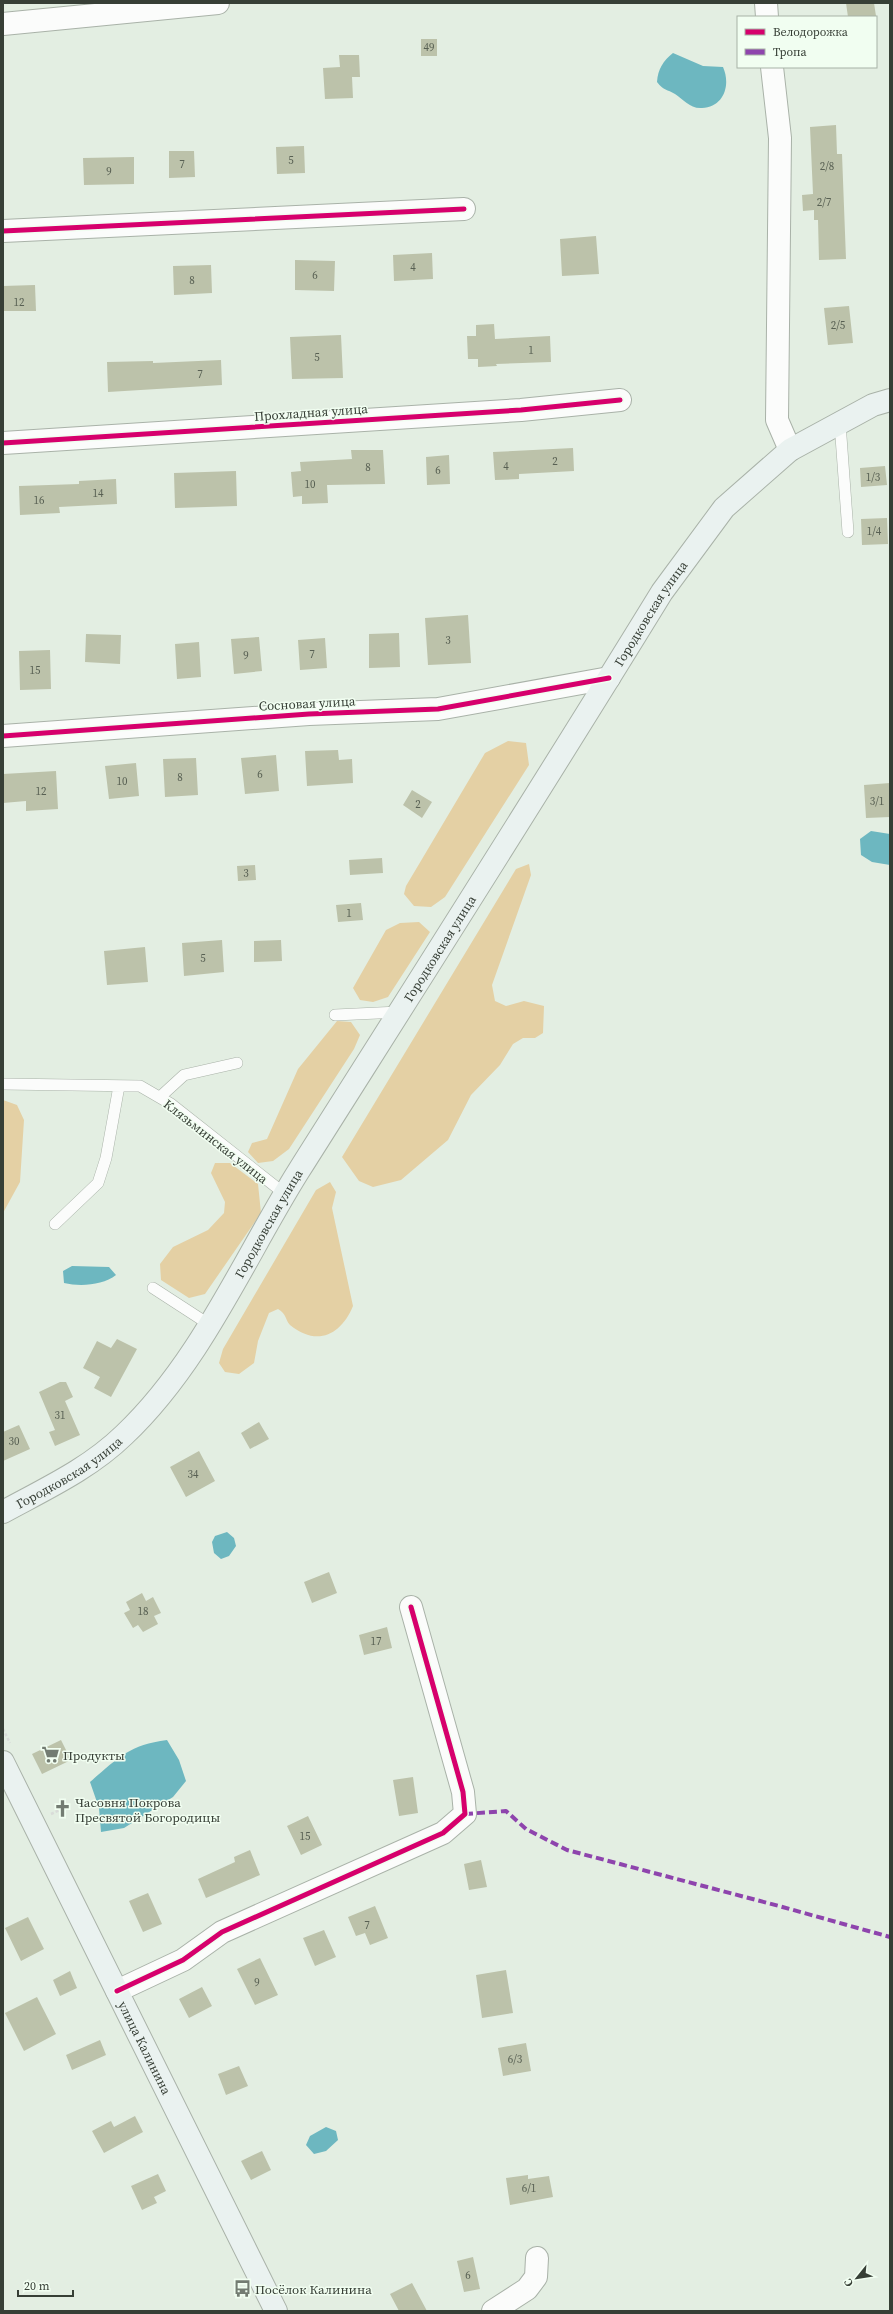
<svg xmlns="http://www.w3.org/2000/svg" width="893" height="2314" viewBox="0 0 893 2314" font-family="'Source Serif 4',serif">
	<rect width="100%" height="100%" fill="#e3eee2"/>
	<path fill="#e4d0a4" d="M508,741L526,743L529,765L445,897L431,907L414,906L404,894L406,886L485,753Z
		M529,864L531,875L492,985L495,1001L506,1006L524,1001L544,1006L543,1033L535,1038H523L513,1044L500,1065L471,1095L448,1140L401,1180L373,1187L359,1181L342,1157L516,869Z
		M419,922L430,932L388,997L373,1002L360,1000L353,988L386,930L400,923Z
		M337,1021L351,1022L360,1035L354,1049L289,1149L273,1161L258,1163L248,1152L252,1143L267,1139L298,1069Z
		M3,1100L17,1105L24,1120L20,1182L3,1213Z
		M215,1163H230L258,1184L261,1213L205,1294L189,1298L161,1280L160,1264L173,1247L208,1230L224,1213L225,1202L211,1173Z
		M330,1182L336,1192L332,1208L353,1306C341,1335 317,1347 290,1325C285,1320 287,1314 278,1309L269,1313L258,1341L254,1363L239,1374L225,1372L219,1363L223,1349L316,1190Z"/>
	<path fill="#6db7c0" d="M673,53L703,66L723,67C731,85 724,107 702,108C690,109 683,99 675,94C667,89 664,91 657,82C658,69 663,61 673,53Z
		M871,831L890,834V865L872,862L861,855L860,839Z
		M72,1266L109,1267L116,1275C103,1285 81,1287 64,1283L63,1271Z
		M227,1532L234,1538L236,1546L229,1556L221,1559L214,1553L212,1542L215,1536Z
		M167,1740L179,1760L186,1781L173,1797L124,1828L101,1832L99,1808L90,1782C118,1758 129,1745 167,1740Z
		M326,2127L336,2131L338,2140L326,2151L314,2154L306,2145L310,2136Z"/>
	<path fill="#bcc2aa" d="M846,3H874L876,16L848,17Z
		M421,39H437V56H421Z
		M339,55H359L360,77H352L353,98L325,99L323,68L340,67Z
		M836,125L837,154H842L846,259L819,260L818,220H814V210L803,211L802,195L813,194L810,127Z
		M304,146L305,173L277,174L276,147Z
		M169,151H194L195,177L169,178Z
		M134,157V184L84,185L83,158Z
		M596,236L599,274L562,276L560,239Z
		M432,253L433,279L394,281L393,255Z
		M295,260L335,261L334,291L295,290Z
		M211,265L212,293L174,295L173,266Z
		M35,285L36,311H3V286Z
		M849,306L853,343L828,345L824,308Z
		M494,324L495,339L550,336L551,362L496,364L497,366L478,367V359H468L467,336H476V325Z
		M341,335L343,378L292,379L290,337Z
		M221,360L222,385L108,392L107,362L153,361V363Z
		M573,448L574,471L519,474V479L495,480L493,452Z
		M351,450H383L385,484L327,485L328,503L302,504V496L293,497L291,472L301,471L300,462L352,459Z
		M449,455L450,484L427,485L426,457Z
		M885,466L887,485L861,487L860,468Z
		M236,471L237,506L175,508L174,473Z
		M116,479L117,504L59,507L60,513L20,515L19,486L79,484V481Z
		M887,518L888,544L862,545L861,519Z
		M468,615L471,663L428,665L425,618Z
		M399,633L400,667L369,668V634Z
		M86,634L121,635L120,664L85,662Z
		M259,637L262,671L234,674L231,639Z
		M325,638L327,668L300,670L298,640Z
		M199,642L201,677L177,679L175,644Z
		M50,650L51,689L20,690L19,651Z
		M338,750L339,760L352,759L353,783L307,786L305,751Z
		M276,755L279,791L245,794L241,758Z
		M196,758L198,795L165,797L163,759Z
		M136,763L139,796L109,799L105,766Z
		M56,771L58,809L26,811V801L3,803V774Z
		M890,783V817L866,818L864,785Z
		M412,790L432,802L422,818L403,805Z
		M382,858L383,873L350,875L349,860Z
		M255,865L256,880L238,881L237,866Z
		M361,903L363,920L338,922L336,905Z
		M222,940L224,972L184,976L182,943Z
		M281,940L282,961L254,962V941Z
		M145,947L148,982L107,985L104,951Z
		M117,1339L137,1349L111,1397L94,1388L100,1377L83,1368L97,1341L111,1348Z
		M60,1382H66L73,1397L65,1401L80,1435L55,1446L49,1432L55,1430L39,1392Z
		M259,1422L269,1439L250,1449L241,1433Z
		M19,1425L30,1449L3,1461V1432Z
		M199,1451L215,1481L186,1497L170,1467Z
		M329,1572L337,1593L312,1603L304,1582Z
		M142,1593L146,1601L153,1597L161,1613L154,1616L158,1624L143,1632L138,1625L133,1628L124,1613L130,1610L126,1602Z
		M387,1627L392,1648L364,1655L359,1635Z
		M61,1740L71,1760L42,1774L32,1754Z
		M413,1777L418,1813L399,1816L393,1780Z
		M308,1816L322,1845L301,1855L287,1826Z
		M250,1850L260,1875L206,1898L198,1879L235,1862L234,1857Z
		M481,1860L487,1887L469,1890L464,1864Z
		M148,1893L162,1924L143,1932L129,1901Z
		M375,1906L388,1938L370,1945L365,1933L356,1936L348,1917Z
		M28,1917L44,1949L21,1961L5,1928Z
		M324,1930L336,1957L315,1966L303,1938Z
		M260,1958L278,1995L255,2005L237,1969Z
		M506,1970L513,2013L482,2018L476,1975Z
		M70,1971L77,1988L60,1996L53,1980Z
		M202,1987L212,2006L189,2018L179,1999Z
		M37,1997L56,2034L24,2051L5,2013Z
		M100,2040L106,2055L72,2070L66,2055Z
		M526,2043L531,2071L503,2076L498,2048Z
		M239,2066L248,2086L226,2095L218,2074Z
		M135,2116L143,2132L104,2153L92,2131L111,2121L114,2127Z
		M262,2151L271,2170L251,2180L241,2161Z
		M158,2174L166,2191L154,2197L157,2203L142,2210L131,2186Z
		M528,2175V2179L549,2176L553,2197L510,2205L506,2178Z
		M473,2257L480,2289L464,2292L457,2261Z
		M412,2283L427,2311H399L390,2294Z"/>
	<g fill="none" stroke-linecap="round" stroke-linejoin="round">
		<defs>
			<path id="service" d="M840,423L848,532
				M335,1015L399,1012
				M3,1084L140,1086L171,1104L285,1194
				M160,1097L184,1075L237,1063
				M55,1224L98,1183L106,1158L119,1086
				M153,1288L210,1325"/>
			<path id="minor" d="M766,3L767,17
				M3,24L218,3
				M772,67L780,138L777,420L790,450
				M3,231L464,209
				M3,443L521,410L620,400
				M3,736L309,714L438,709L609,678
				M117,1991L183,1960L222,1932L443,1833L465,1814L463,1792L411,1607
				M493,2311L527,2289L536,2277L537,2258"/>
			<g id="secondary">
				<path id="s1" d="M3,1512C45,1489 89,1469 124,1435C201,1362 243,1260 298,1172C420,979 543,786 662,592L724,508L790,450L873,405L890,400"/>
				<path id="s2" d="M3,1762L276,2311"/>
			</g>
		</defs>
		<use href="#service" stroke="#a9b2a8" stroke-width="12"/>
		<use href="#minor" stroke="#a9b2a8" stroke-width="24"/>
		<use href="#secondary" stroke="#a9b2a8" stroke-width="24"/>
		<path stroke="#d9dcd9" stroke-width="2.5" stroke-dasharray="3 2" stroke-linecap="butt" d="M3,1729L10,1743
			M51,1814L62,1809"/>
		<use href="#service" stroke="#fbfcfb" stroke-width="11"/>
		<use href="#minor" stroke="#fbfcfb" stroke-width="22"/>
		<use href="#secondary" stroke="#eaf2f0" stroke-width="22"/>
		<path stroke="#8e44ad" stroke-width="4" stroke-dasharray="8 4" stroke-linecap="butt" d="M465,1814L506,1811L526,1829L567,1850L779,1906L890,1937"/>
		<defs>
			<path id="cycleway" d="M3,231L464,209
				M3,443L521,410L620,400
				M3,736L309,714L438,709L609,678
				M117,1991L183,1960L222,1932L443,1833L465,1814L463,1792L411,1607"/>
		</defs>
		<use href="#cycleway" stroke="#f1fef1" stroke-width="8"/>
		<use href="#cycleway" stroke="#d6006c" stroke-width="5"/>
	</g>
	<defs>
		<symbol id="supermarket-bare" viewBox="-9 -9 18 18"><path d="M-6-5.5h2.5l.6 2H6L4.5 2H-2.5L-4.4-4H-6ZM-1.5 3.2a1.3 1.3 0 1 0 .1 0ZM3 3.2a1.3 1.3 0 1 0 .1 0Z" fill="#737c72" stroke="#f1fef1" stroke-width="2.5" paint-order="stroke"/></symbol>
		<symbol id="church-bare" viewBox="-9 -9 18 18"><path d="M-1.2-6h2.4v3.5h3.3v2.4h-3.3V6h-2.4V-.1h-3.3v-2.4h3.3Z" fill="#737c72" stroke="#f1fef1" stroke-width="2.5" paint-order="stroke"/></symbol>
		<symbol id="bus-bare" viewBox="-9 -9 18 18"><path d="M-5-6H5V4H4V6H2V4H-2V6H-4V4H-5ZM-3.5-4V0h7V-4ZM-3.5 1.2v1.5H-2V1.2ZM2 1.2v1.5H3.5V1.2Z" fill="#737c72" stroke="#f1fef1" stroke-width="2.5" paint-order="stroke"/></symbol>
	</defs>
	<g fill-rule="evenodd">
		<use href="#supermarket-bare" x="38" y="1742" width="25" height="25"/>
		<use href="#church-bare" x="50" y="1796" width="25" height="25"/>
		<use href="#bus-bare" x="230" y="2276" width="25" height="25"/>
	</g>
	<g text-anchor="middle" stroke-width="3" stroke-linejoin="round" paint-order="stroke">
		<g font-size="11" fill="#586053">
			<text x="429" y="51">49</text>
			<text x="291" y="164">5</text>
			<text x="182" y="168">7</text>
			<text x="827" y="170">2/8</text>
			<text x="109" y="175">9</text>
			<text x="824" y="206">2/7</text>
			<text x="413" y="271">4</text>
			<text x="315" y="279">6</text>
			<text x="192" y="284">8</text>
			<text x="19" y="306">12</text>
			<text x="838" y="329">2/5</text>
			<text x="531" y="354">1</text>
			<text x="317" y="361">5</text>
			<text x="200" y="378">7</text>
			<text x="555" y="465">2</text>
			<text x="506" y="470">4</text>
			<text x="368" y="471">8</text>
			<text x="438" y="474">6</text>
			<text x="873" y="481">1/3</text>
			<text x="310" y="488">10</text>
			<text x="98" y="497">14</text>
			<text x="39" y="504">16</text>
			<text x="874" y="535">1/4</text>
			<text x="448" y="644">3</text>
			<text x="312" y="658">7</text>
			<text x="246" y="659">9</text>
			<text x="35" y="674">15</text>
			<text x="260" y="778">6</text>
			<text x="180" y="781">8</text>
			<text x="122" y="785">10</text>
			<text x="41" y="795">12</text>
			<text x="877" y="805">3/1</text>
			<text x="418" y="808">2</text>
			<text x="246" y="877">3</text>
			<text x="349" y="917">1</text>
			<text x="203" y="962">5</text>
			<text x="60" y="1419">31</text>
			<text x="14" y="1445">30</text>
			<text x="193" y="1478">34</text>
			<text x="143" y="1615">18</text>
			<text x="376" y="1645">17</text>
			<text x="305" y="1840">15</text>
			<text x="367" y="1929">7</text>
			<text x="257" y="1986">9</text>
			<text x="515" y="2063">6/3</text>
			<text x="529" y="2192">6/1</text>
			<text x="468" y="2279">6</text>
		</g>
		<g font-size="13" fill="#373f36" stroke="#f1fef1">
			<text transform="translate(311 412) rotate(-4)" y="5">Прохладная улица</text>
			<text dy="5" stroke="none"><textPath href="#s1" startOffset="1121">Городковская улица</textPath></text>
			<text transform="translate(307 703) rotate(-3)" y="5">Сосновая улица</text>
			<text dy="5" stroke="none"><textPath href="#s1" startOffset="725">Городковская улица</textPath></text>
			<text transform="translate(216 1141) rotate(38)" y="5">Клязьминская улица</text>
			<text dy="5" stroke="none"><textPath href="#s1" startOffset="401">Городковская улица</textPath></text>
			<text dy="5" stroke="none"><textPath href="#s1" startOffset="77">Городковская улица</textPath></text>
			<text dy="5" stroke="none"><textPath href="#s2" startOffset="319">улица Калинина</textPath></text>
		</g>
		<g font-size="13" fill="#373f36" stroke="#f1fef1" text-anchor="start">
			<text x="63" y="1760">Продукты</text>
			<text x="75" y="1807">Часовня Покрова<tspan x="75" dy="15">Пресвятой Богородицы</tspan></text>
			<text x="255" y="2294">Посёлок Калинина</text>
		</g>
	</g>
	<rect width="893" height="2314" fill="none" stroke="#373f36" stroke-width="8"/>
	<rect x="737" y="16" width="140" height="52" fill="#f1fef1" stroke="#a7b2a6"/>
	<rect x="745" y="29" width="20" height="6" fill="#d6006c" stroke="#a7b2a6"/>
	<text x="773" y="36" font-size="12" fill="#373f36">Велодорожка</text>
	<rect x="745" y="49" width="20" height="6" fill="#8e44ad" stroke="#a7b2a6"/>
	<text x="773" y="56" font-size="12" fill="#373f36">Тропа</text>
	<g transform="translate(857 2278) rotate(240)" stroke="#f1fef1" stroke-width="3" paint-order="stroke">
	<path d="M0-3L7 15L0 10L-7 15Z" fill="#373f36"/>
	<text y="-6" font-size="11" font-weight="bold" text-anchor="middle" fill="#373f36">С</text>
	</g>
	<path d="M18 2290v6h55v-6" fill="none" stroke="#373f36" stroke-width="2"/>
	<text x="24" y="2290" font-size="12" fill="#373f36" stroke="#f1fef1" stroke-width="3" paint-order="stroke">20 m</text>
</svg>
